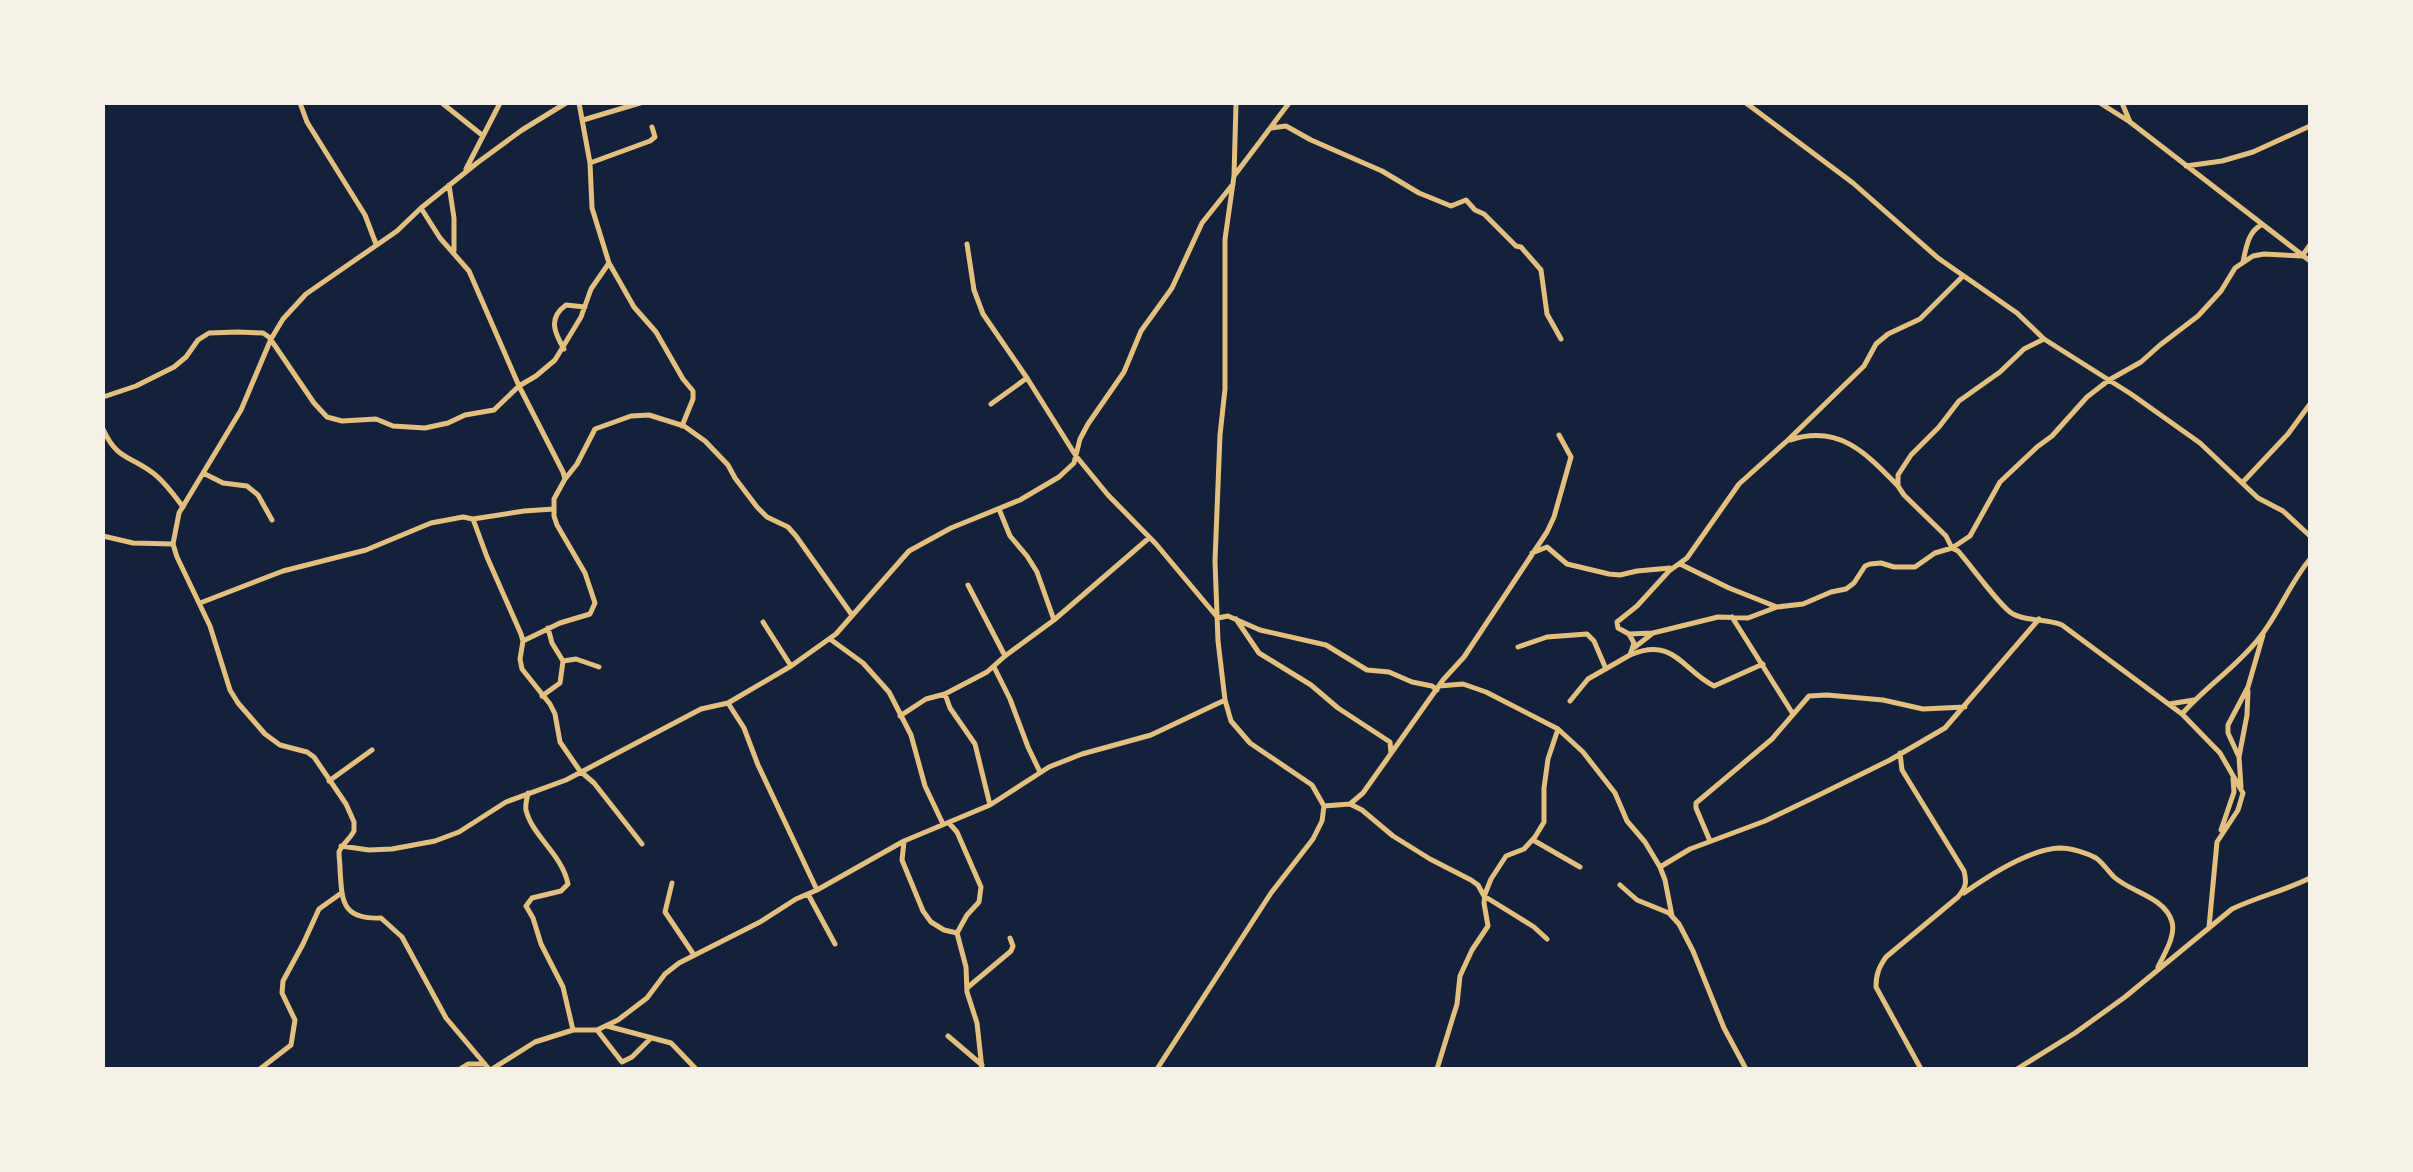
<svg xmlns="http://www.w3.org/2000/svg" width="2413" height="1172" viewBox="0 0 2413 1172" font-family="'Titillium Web',sans-serif">
	<rect width="100%" height="100%" fill="#14213d"/>
	<g fill="none" stroke-linecap="round" stroke-linejoin="round">
		<path stroke="#e5c07b" stroke-width="5" d="M300,103L307,122L365,215L376,244
			M442,103L482,135
			M579,103L590,163L592,208L609,263L634,307L656,332L683,379L693,391V399L682,426
			M1746,103L1853,183L1938,258L2017,313L2044,339L2131,394L2200,443L2258,498L2283,511L2310,536
			M2100,103L2130,122L2310,261
			M2122,103L2130,122
			M583,120L640,103
			M1271,128L1286,126L1311,140L1382,171L1419,193L1451,206L1466,200L1475,210L1484,214L1516,246L1521,247L1541,270L1547,314L1561,339
			M590,163L650,141L655,137L652,127
			M2186,166L2222,161L2253,152L2310,126
			M466,169L500,103
			M1234,176L1289,103
			M449,185L454,218V251
			M421,208L440,238L469,271L519,386L563,472L565,479L554,499V516L557,525L585,573L595,603L590,614L560,623L523,641
			M967,244L974,290L983,314L1027,378L1076,456L1108,495L1156,544L1218,618L1228,616L1260,630L1326,645L1367,670L1389,672L1412,682L1432,686L1437,690
			M2243,262C2246,248 2248,232 2261,225
			M2044,339L2024,349L2000,372L1959,401L1939,427L1911,455L1898,475V486L1904,495L1946,536L1952,548L1958,551C1969,563 2002,609 2013,614C2027,622 2046,618 2062,625L2182,714L2220,753L2243,793L2238,810L2217,842L2209,927
			M564,349C554,332 548,318 566,305L585,307
			M103,397L136,386L174,367L186,357L198,340L209,333L238,332L263,333L269,337L314,403L327,417L342,421L376,419L393,426L425,428L448,423L465,415L494,410L519,386L536,376L555,360L581,317L591,289L609,263
			M991,404L1027,378
			M103,429C117,460 129,455 153,473C165,482 174,495 183,507
			M1790,440C1839,424 1866,453 1898,486
			M203,473L223,483L247,486L258,495L272,520
			M565,479L577,464L595,429L631,416L649,415L684,426L705,441L728,465L735,478L757,507L767,517L788,527L796,536L852,615
			M2242,483L2288,434L2310,404
			M999,509L1010,536L1027,556L1037,572L1054,620
			M473,519L487,557L521,634L523,641L520,659L522,669L550,704L555,714L560,742L580,771L594,783L642,844
			M103,536L133,543L173,544
			M1532,553L1547,547L1567,564L1609,574L1620,575L1637,571L1670,568
			M1680,564L1729,588L1777,607
			M968,585L1005,656
			M200,603L283,571L366,550L431,523L463,517L473,519L524,511L554,509
			M1732,617L1793,714
			M1236,619L1259,653L1311,685L1338,708L1390,742L1391,753
			M763,622L791,666
			M548,628L552,643L563,661L576,659L599,667
			M1629,634L1653,633L1718,617L1748,618L1777,607L1803,604L1831,592L1846,589L1854,583L1865,566L1870,564L1881,563L1894,567H1915L1935,553L1952,548L1970,536L2000,482L2037,447L2052,436L2087,397L2109,380L2141,362L2160,345L2198,316L2221,291L2235,268L2253,256L2264,254L2302,256L2310,245
			M830,639L863,663L889,692L911,735L925,786L943,824
			M1518,647L1547,637L1587,634L1594,641L1606,669
			M1635,647L1653,633
			M1630,655C1674,636 1682,670 1714,686L1763,664
			M994,667L1010,699L1028,747L1040,772
			M1439,686L1463,684L1486,692L1558,729L1583,752L1615,793L1627,821L1645,842L1660,867L1665,880L1672,916
			M945,694L950,708L975,744L990,805
			M542,696L560,683L563,661
			M1570,701L1588,679L1630,655L1634,643L1629,634L1618,628L1617,622L1637,606L1669,571L1687,558L1739,484L1788,440L1864,366L1876,344L1888,334L1920,319L1963,276
			M728,703L744,728L758,765L817,890
			M2169,704L2194,700
			M2182,714C2206,686 2237,667 2260,637C2279,613 2290,583 2310,559
			M900,716L926,699L945,694L987,672L1005,656L1054,620L1149,538
			M1900,753L1902,770L1964,871C1967,883 1966,887 1958,897L1886,957C1879,967 1876,974 1876,987L1921,1069
			M2239,757L2247,715L2248,691
			M329,781L372,750
			M2241,787L2239,757L2228,733V725L2248,687L2263,635
			M528,793C527,798 525,805 526,810C532,836 562,854 568,884L561,891L532,898L526,906L533,918L541,944L563,987L573,1030
			M1350,804L1362,810L1393,836L1430,859L1471,880L1478,885L1484,896L1534,927L1547,939
			M1324,806L1350,804L1363,793L1443,680L1464,657L1547,532L1554,517L1571,457L1559,435
			M949,823L957,832L981,887L979,902L967,915L957,933
			M2221,830L2234,792L2233,778
			M1533,840L1580,867
			M1710,841L1696,808V803L1772,739L1809,696L1827,695L1883,700L1923,709L1965,707
			M904,842L902,860L923,911L931,922L944,930L957,933
			M341,846L369,850L392,849L435,841L459,832L506,802L566,780L701,709L728,703L791,666L836,634L909,551L951,528L1020,500L1059,477L1074,463L1080,439L1088,424L1124,372L1141,331L1172,288L1202,223L1233,184
			M1660,867L1690,849L1765,821L1819,795L1890,760L1945,728L2039,619
			M672,883L665,912L694,955
			M1620,885L1637,900L1669,913L1679,924L1693,951L1724,1028L1746,1069
			M1964,893C1988,876 2030,849 2060,848C2071,848 2087,853 2096,858C2103,863 2108,871 2114,877C2132,893 2165,897 2172,922C2176,936 2164,954 2158,967
			M808,894L835,944
			M957,933L966,967L967,992L977,1023L982,1069
			M967,988L1011,951L1013,946L1010,938
			M607,1026L671,1043L696,1069
			M597,1030L622,1062L632,1057L651,1038
			M948,1036L982,1065
			M260,1069L291,1045L295,1020L282,993L283,981L303,944L319,909L340,894
			M460,1069L468,1064H485
			M489,1069L446,1018L402,937L381,918C341,920 342,900 340,869C340,863 339,858 339,852C342,844 350,839 354,831V822L346,804L314,757L307,752L280,745L265,734L238,703L230,690L210,626L177,557L173,544L179,513L241,410L271,339L283,319L306,294L397,231L421,208L477,163L522,130L566,103
			M492,1069L535,1042L573,1030H597L618,1020L647,998L665,974L679,963L760,922L796,899L817,890L904,841L990,805L1049,767L1082,754L1151,735L1225,700
			M1157,1069L1271,893L1313,839L1322,821L1324,806L1312,785L1250,743L1231,721L1225,700L1218,641L1215,561L1220,435L1225,389V239L1234,176L1236,103
			M1437,1069L1457,1004L1460,976L1472,950L1488,926L1484,903L1485,894L1491,879L1506,856L1524,849L1535,837L1544,822V788L1548,759L1558,729
			M2017,1069L2075,1033L2125,997L2232,909C2257,897 2284,891 2310,878"/>
	</g>
	<rect width="2413" height="1172" fill="none" stroke="#f6f1e7" stroke-width="210"/>
</svg>
